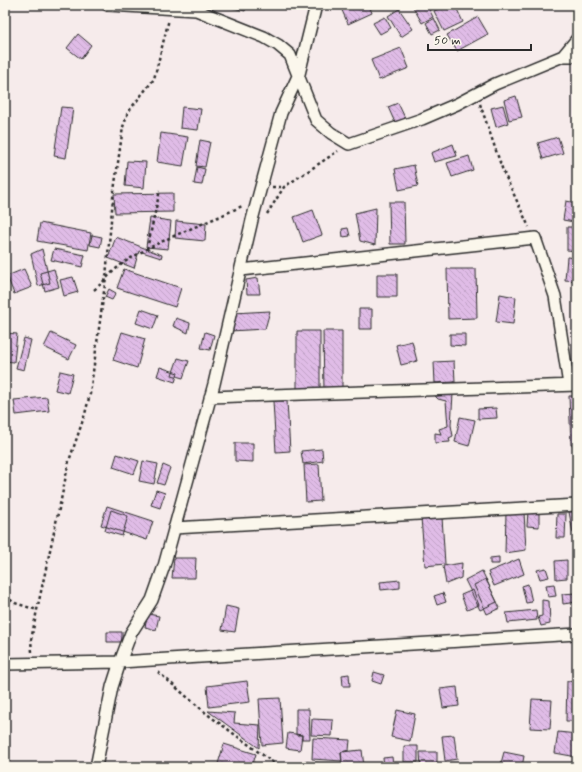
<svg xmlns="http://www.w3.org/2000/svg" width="582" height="772" viewBox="0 0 582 772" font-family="Mynerve,sans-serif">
	<defs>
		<pattern id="building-back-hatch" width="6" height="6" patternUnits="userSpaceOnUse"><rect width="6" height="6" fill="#e0bce7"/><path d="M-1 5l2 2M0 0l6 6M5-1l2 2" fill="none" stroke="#c0a2c6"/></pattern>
	</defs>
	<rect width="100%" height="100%" fill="#f6ebeb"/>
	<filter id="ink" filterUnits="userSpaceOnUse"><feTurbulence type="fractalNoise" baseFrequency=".025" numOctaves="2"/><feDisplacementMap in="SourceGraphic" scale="8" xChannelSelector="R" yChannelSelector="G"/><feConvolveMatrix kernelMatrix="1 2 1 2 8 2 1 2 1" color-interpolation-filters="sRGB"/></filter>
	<g filter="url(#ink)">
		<path fill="url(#building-back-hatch)" stroke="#2b2b2b" d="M223,5H247L245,11Z
			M347,5H369L372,13L348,24L341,8Z
			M412,5H427L433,17L422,23Z
			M446,5H455L463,22L444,31L434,11Z
			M399,9L413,29L401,37L388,16Z
			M385,17L391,28L380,34L373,23Z
			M478,17L488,34L457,51L447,35Z
			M434,18L440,30L432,34L426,23Z
			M78,34L91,45L81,59L67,48Z
			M401,48L409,68L379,80L371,60Z
			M516,96L522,117L509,120L504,100Z
			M398,103L406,120L396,125L388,107Z
			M503,105L508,123L496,127L491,108Z
			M61,107L73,108L66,158L54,156Z
			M182,107L201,109L198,130L180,128Z
			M161,133L188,137L183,166L157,162Z
			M558,137L563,153L543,159L538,143Z
			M200,140L210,142L205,167L196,166Z
			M453,144L457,156L434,162L431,153Z
			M469,156L473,170L452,177L447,163Z
			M127,161L146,162L144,188L125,186Z
			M414,165L418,186L399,190L395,169Z
			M197,167L205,169L202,185L194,184Z
			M173,193V212L115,213L114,194Z
			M566,201L577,203L574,222L563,220Z
			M389,202H404L405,244H390Z
			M376,208L375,245L360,241L355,213Z
			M313,210L322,235L303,242L294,217Z
			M150,218L171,221L168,249L146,247Z
			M176,221L206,224L205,241L175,238Z
			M5,223H7V244H5Z
			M40,223L91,233L88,250L37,241Z
			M567,227H577V251L567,250Z
			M348,228L350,236L343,237L342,229Z
			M92,235L102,237L100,247L90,245Z
			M116,237L162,255L161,258L139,251L134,268L108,258Z
			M42,249L50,283L38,286L31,254Z
			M54,249L85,255L82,267L51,260Z
			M567,257L577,258L576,281L565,280Z
			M24,269L32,287L14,294L7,276Z
			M54,269L59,287L45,291L40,273Z
			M124,269L181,288L175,307L117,288Z
			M447,269H476L477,318L448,319Z
			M377,274H397V297H377Z
			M73,277L78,292L64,296L60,280Z
			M258,278L260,294H247L246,280Z
			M109,289L116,293L112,300L105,297Z
			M500,294L516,297L513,324L496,322Z
			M141,309L158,315L153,329L136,323Z
			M359,309H372V329H359Z
			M270,311L265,329L230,331L233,313Z
			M176,318L190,323L188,333L173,326Z
			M297,331H320V389H297Z
			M323,331H342V392H324Z
			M122,332L145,339L137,368L113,360Z
			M205,332L214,335L210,350L201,348Z
			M5,333L17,334L14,362L5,361Z
			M51,333L76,345L69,359L44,347Z
			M450,334H465V346L450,345Z
			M24,338L31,340L24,370L16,368Z
			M412,341L417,361L401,365L396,345Z
			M178,358L189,361L183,378L172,375Z
			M454,361L455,382L435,383L434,362Z
			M160,367L178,373L175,382L157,376Z
			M60,371L73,374L68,393L55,390Z
			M453,394L451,425L453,436L449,438L450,442L435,443V433L441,434L439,429L448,426L446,401L438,399L435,396Z
			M569,396H577V445H571Z
			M47,397L49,411L16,415L14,400Z
			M273,401H287L290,451L276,452Z
			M496,408L497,418L478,419V409Z
			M460,417L475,420L469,446L455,442Z
			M235,443H253V462L235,461Z
			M322,449L323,461L303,464L301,451Z
			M117,454L139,461L134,474L113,467Z
			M143,461L158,464L154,484L139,481Z
			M319,464L321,501L306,502L304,465Z
			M163,465L170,468L164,485L157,483Z
			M156,490L165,493L160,508L151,505Z
			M107,506L153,521L147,540L101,525Z
			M111,510L128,516L122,536L105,531Z
			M528,511H539V527L527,526Z
			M577,511V532L573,533L569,512Z
			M506,512H524L526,550L505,553Z
			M557,514H566L565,538H556Z
			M442,517L445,564L425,566L421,518Z
			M499,557V564H490V558Z
			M174,558H196L195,578H172Z
			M519,559L524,574L494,586L488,572Z
			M567,560V578L556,579L555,561Z
			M462,563L461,578L446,584L443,566Z
			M546,568L549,577L540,579L537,570Z
			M482,571L497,602L480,610L465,580Z
			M486,579L500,608L487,614L474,585Z
			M400,580V588L381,590L380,582Z
			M528,584L532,602L526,603L522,586Z
			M554,584L556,596L548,597L546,585Z
			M473,590L479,605L467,610L461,595Z
			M443,593L446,602L437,605L434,596Z
			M576,593L577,602L563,604L562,594Z
			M542,600L549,601L550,624L541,626L538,617L542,616Z
			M226,606L239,609L235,632L222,630Z
			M536,610L537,620L508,623L506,613Z
			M148,614L159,616L156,630L145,627Z
			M107,632H122V642H107Z
			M374,672L384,675L381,684L372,681Z
			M349,674L350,686H343L342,675Z
			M247,681L250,702L209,707L207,686Z
			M567,681L577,682V721H566Z
			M457,687L459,706L443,708L440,689Z
			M280,698L283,743L262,745L259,699Z
			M532,699L552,700L550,729L530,728Z
			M296,709H309L310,739H302V735H296Z
			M397,710L415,714L410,741L391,737Z
			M208,711L235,713L234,723L260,725L259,748Z
			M312,719L333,720L332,736L311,735Z
			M558,732L577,734V757L555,753Z
			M288,733L302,735L300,750L286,748Z
			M454,735L457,759L445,761L442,736Z
			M313,738L350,740L349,750L341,752L342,761L312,759Z
			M224,744L256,754L252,767H217Z
			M404,746H418V762H404Z
			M362,750L364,767H342L341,752Z
			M420,752H437V767H421Z
			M504,752L524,756L522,767H500Z
			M392,757L393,766L384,767L383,758Z
			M304,761L331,765L330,767H303Z
			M479,763L480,767H465Z"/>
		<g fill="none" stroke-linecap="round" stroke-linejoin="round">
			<defs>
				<path id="street" d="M108,5L196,10L264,37L278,45L290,55L316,120L331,133L349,144L422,119L457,104L495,84L563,56H577
					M563,56L577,39
					M241,270L535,238L555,296L569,385
					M210,397L577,385
					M174,528L577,505
					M5,664L120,662L577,634
					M96,767L112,687L120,662L131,633L152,600L164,566L214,384L252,220L281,113L299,74L316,5"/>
			</defs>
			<use href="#street" stroke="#2b2b2b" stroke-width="14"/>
			<path stroke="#2b2b2b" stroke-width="2.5" stroke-dasharray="3 3" stroke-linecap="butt" d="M480,104L503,171L529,227
				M272,187H283
				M267,214L284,187L338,151
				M147,249L160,190
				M94,290C107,279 112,270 128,260C164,237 206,224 244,205
				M5,596L15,603L37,610
				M32,652L31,640L37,610L62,495L69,461L85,414L90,394L106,277L113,198L123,127L128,112L154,79L169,19
				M158,672L207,714L279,767"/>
			<use href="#street" stroke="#fbf7ec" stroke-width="11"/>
		</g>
	</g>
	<rect width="582" height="772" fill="none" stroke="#fbf7ec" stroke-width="20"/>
	<rect x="10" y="10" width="562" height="752" fill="none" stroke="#2b2b2b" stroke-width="1.5" filter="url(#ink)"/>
	<path d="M428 44v6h103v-6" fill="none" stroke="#2b2b2b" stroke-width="2"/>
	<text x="434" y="44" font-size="12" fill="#2b2b2b" stroke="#fbf7ec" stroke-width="3" paint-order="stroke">50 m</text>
</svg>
